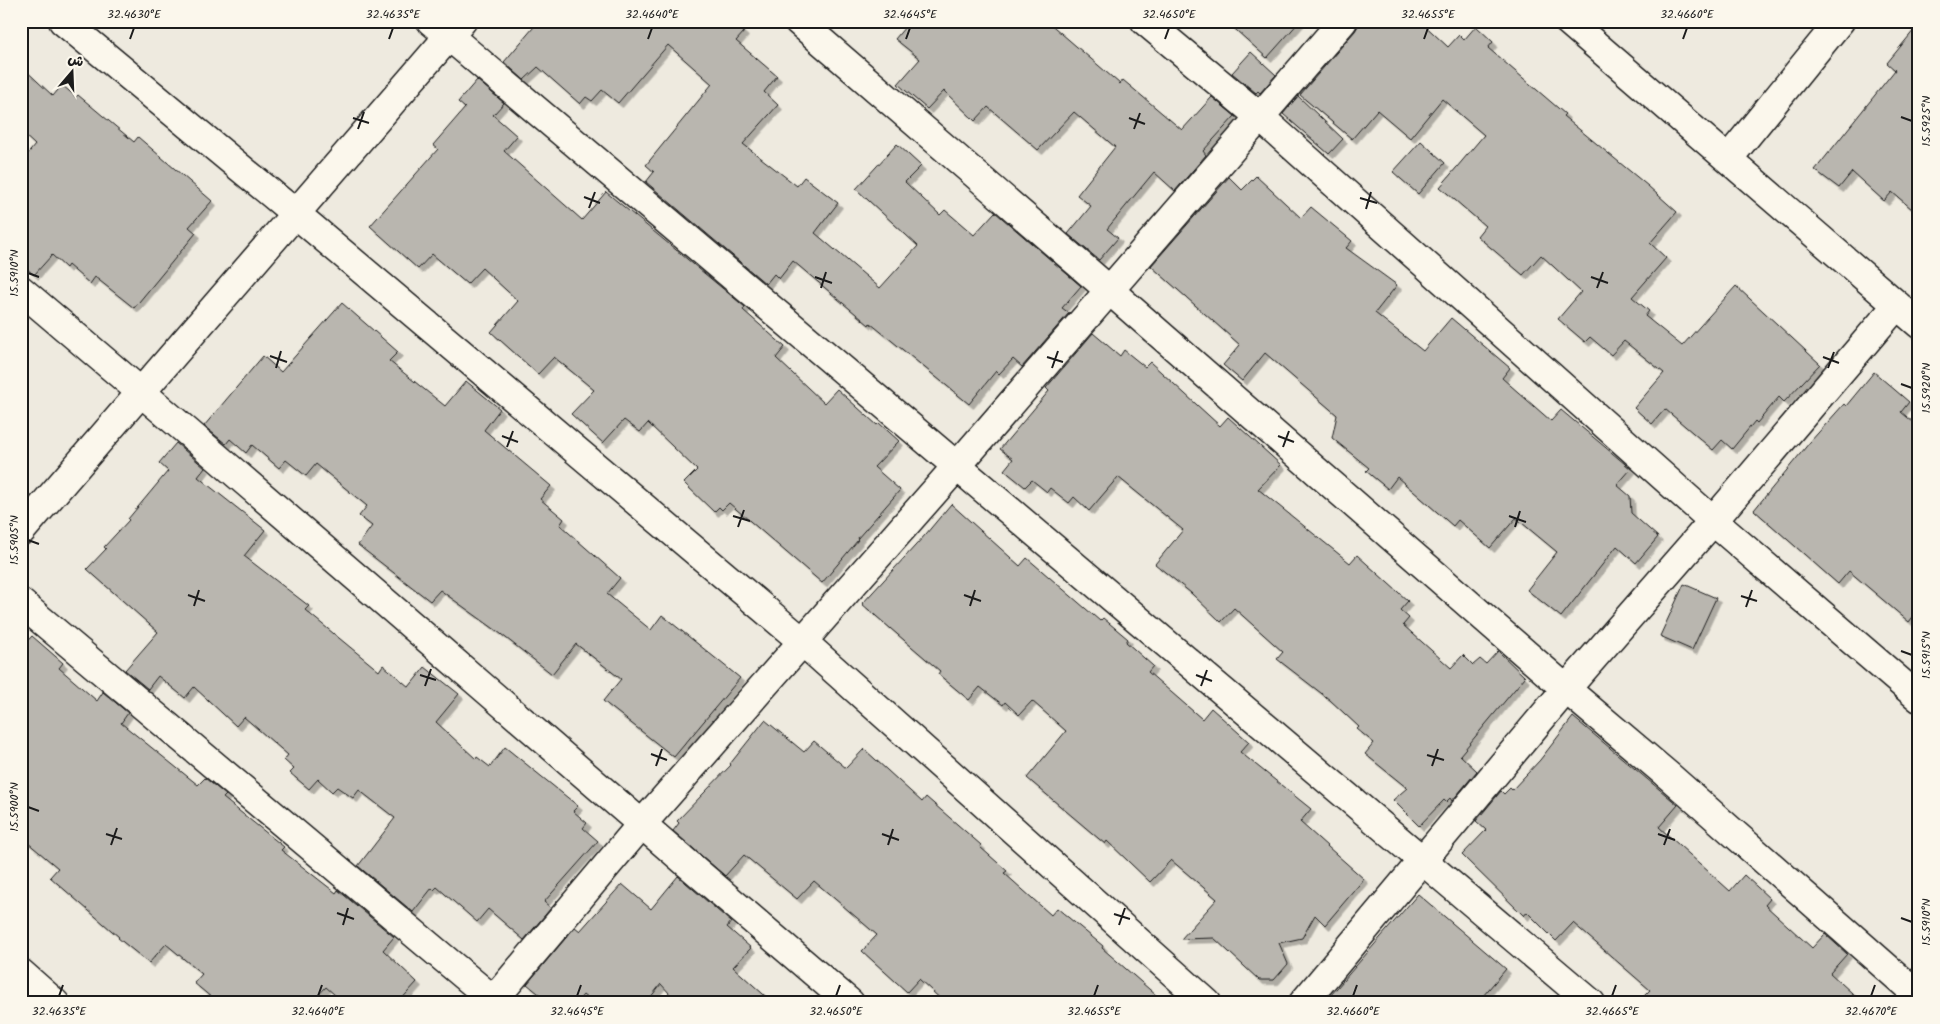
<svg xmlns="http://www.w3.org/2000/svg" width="1940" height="1024" viewBox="0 0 1940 1024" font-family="Kalam,'Playpen Sans Arabic',sans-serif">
	<defs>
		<filter id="shadow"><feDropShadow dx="4.5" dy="4.5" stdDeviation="0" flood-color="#0004"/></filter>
	</defs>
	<rect width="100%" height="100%" fill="#eeeadf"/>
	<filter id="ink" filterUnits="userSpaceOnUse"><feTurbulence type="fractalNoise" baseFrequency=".02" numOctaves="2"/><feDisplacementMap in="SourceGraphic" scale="10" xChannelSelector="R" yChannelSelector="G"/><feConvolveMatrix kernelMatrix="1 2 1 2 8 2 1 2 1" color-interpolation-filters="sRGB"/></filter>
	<g filter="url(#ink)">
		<path fill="#b9b6af" stroke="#1c1c1c" filter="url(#shadow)" d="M539,21H732L744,32L736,41L777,76L764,92L778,105L743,144L797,186L804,177L838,203L815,233L880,288L918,246L856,189L897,144L921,166L905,182L940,215L945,210L974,235L995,212L1081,286L1062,308L1069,313L1022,367L1013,359L999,374L996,371L969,404L870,323L869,325L793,261L779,279L774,274L766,284L646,182L654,172L646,165L712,84L668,45L618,103L602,90L592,101L586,97L580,104L538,67L524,80L504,62Z
			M910,21H1047L1120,84L1123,80L1182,130L1212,97L1235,116L1203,151L1206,155L1175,191L1154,172L1107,229L1118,238L1099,260L1068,234L1091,206L1077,195L1115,147L1074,112L1038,150L988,107L975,121L944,91L927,109L898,84L920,59L895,39Z
			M1226,21H1300L1267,58Z
			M1361,21H1420L1448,47L1459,35L1464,40L1476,26L1493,42L1488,48L1565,114L1563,116L1648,186L1677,212L1650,243L1666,258L1632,297L1649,311L1645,316L1682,346L1736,286L1820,364L1784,402L1779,397L1757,423L1755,421L1732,449L1722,440L1713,450L1665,409L1652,424L1634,408L1664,373L1624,341L1611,355L1590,337L1585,342L1558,319L1581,292L1541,255L1523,275L1477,236L1485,226L1440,187L1484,135L1442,99L1410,138L1377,110L1352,139L1300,95L1355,31Z
			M1919,24V215L1892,192L1884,201L1852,172L1839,188L1815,170L1895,70L1887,63Z
			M1251,52L1276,75L1260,93L1258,91L1256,93L1232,73Z
			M21,66L53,96L62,85L76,97L78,95L134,142L138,137L212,201L189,227L196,233L134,308L95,277L90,284L68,265L66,268L52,255L34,275L21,263V162L35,145L21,132Z
			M477,80L504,103L493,115L517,136L504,151L582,220L606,192L745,307L743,310L785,347L776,358L824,403L837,389L877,425L879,423L899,441L874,467L900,490L857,539L858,540L822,583L729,503L722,510L719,507L714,512L684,483L697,470L648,423L640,432L624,420L603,443L571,414L594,390L554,357L538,374L491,332L518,301L482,268L467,284L432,254L418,269L370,226L438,149L433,145L465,108L458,102Z
			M1298,96L1343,139L1329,154L1283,114Z
			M1421,141L1445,163L1418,194L1393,172Z
			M1256,176L1301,218L1311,207L1352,241L1346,248L1397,285L1375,313L1423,351L1451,318L1510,368L1502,378L1551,421L1561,410L1631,469L1617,485L1630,496L1631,513L1658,537L1636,563L1617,546L1561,617L1527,590L1557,552L1516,518L1490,548L1458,520L1453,526L1397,477L1388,489L1366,471L1369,468L1332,438L1337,415L1265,353L1242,381L1223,365L1240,345L1151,266L1229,177L1242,190Z
			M342,303L398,352L389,361L445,406L466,381L500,409L484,430L551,486L540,499L564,519L560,525L620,578L607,594L651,630L662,615L740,678L674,757L603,701L621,679L576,644L552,674L497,631L440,590L430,601L358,545L372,526L359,516L367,506L316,464L306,476L286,460L279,468L252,445L246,453L230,439L226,444L204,426L263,356L281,372Z
			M1093,333L1120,356L1124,350L1145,367L1150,362L1220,426L1228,417L1281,465L1258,489L1350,563L1357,555L1408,601L1400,610L1409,618L1403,625L1451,668L1463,655L1473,665L1480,659L1486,664L1498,651L1525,677L1460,755L1477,771L1452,801L1450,798L1446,802L1444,800L1419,826L1393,800L1407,788L1365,754L1374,743L1357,729L1359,727L1330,700L1277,659L1283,652L1234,608L1221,622L1191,593L1155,564L1183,530L1118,477L1089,511L1074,497L1069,503L1050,488L1047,492L1032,480L1025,487L1004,470L1013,459L1000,449L1049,391L1046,388Z
			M1874,372L1909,402L1901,412L1919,427V609L1909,622L1849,571L1838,584L1754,510L1810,442L1844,404L1846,406Z
			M176,443L205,468L198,477L265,530L244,556L309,606L305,610L379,671L383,665L409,687L425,667L459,694L436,722L476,759L477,757L490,767L505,747L578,806L573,811L587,823L583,828L598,841L544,902L551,908L524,940L488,909L477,922L437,887L434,890L432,888L413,912L358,866L395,818L359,790L353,798L337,787L332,792L318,779L309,789L290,773L294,769L284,760L288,755L244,717L236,726L194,687L185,698L158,676L148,689L125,670L158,632L87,569L106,549L104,547L129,520L128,519L168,471L159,463Z
			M951,504L1020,566L1027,558L1100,621L1103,618L1128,639L1126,642L1153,666L1148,672L1202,719L1211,708L1249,742L1240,752L1311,809L1300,822L1364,879L1325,925L1315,915L1302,938L1279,943L1288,964L1274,980H1259L1214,938L1181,939L1217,899L1171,860L1150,882L1107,841L1105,844L1027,778L1066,731L1032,701L1019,715L1005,702L1003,705L980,687L969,700L938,674L940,671L862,604L926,534Z
			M1684,584L1716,598L1692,650L1660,636Z
			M32,636L63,663L59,668L97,701L103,692L128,713L121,723L198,785L205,778L226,795L223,798L284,847L281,850L336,893L338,890L394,937L383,950L417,982L398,1003H344L326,987L311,1003H218L194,983L202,974L166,944L149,963L118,938L119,937L50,877L58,868L21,837V648Z
			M1573,717L1678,805L1659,827L1730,891L1744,875L1770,899L1765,905L1812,948L1825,934L1847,954L1830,973L1863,1003H1637L1650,990L1573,923L1556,941L1527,912L1524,916L1462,855L1486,830L1476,821L1501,791L1504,794L1510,788L1512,790L1540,760Z
			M765,720L804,752L814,741L846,768L864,749L922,802L926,797L981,845L980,847L1007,871L1004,873L1051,915L1057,908L1103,946L1102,948L1165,1003H945L919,979L907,992L862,951L877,935L814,881L797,899L744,855L725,876L673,831L679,823L677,821L731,765L730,764Z
			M678,876L731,922L727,927L751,948L733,967L773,1003H678L661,984L646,1003H593L583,995L576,1003H550L527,984L575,927L580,931L622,884L651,909Z
			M1418,894L1506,969L1477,1003H1324Z"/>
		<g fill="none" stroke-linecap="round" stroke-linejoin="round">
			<defs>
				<path id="minor" d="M63,21L296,214L802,641L1207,1003
					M431,21L1591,1003
					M798,21L1108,289L1566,689L1670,777L1919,996
					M1145,21L1260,117L1713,521L1919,698
					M1568,21L1919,324
					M1728,159L1840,21
					M21,290C299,525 572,766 850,1003
					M21,531L462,21
					M21,603L497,1003
					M491,1003L641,825L957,466L1343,21
					M1303,1003L1566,689L1713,521L1897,305"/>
				<path id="tertiary" d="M21,973L55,1003"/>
			</defs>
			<use href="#minor" stroke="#1c1c1c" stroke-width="31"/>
			<use href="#tertiary" stroke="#1c1c1c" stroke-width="31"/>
			<use href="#minor" stroke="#fbf7ec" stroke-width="28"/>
			<use href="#tertiary" stroke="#fbf7ec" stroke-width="28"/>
		</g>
	</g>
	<path fill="none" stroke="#1c1c1c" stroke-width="2" d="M130,39L134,28M389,39L393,28M648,39L652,28M906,39L910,28M1165,39L1169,28M1424,39L1428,28M1683,39L1687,28M1901,117L1912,121M353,118L369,123M1129,118L1145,124M358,129L364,112M1134,129L1140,113M584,197L600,203M1360,198L1377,203M589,208L595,192M1366,209L1371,192M28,273L39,277M815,277L832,283M1591,277L1608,283M821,288L826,272M1597,288L1603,272M270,356L287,362M1047,357L1063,362M1823,357L1839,363M276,368L281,351M1052,368L1058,351M1828,368L1834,352M1901,384L1912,388M502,436L518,442M1278,436L1294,442M507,447L513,431M1283,447L1289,431M733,516L750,521M1509,516L1526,522M738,527L744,510M1515,527L1520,511M28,540L39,544M188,595L205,601M964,595L981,601M1741,596L1757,601M194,606L199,590M970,606L975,590M1746,607L1752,590M1901,651L1912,655M420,675L436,680M1196,675L1212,681M425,686L431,669M1201,686L1207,670M651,754L667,760M1427,755L1444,760M656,766L662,749M1432,766L1438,749M28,807L39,811M106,834L122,839M882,834L899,840M1658,834L1675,840M111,845L117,828M888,845L893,829M1664,845L1670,829M337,913L354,919M1114,914L1130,919M1901,918L1912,922M343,925L348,908M1119,925L1125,908M59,996L63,985M318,996L322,985M577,996L581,985M836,996L840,985M1094,996L1098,985M1353,996L1357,985M1612,996L1616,985M1871,996L1875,985"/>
	<rect width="1940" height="1024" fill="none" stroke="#fbf7ec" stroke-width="55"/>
	<g transform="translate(72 72) rotate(19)" stroke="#fbf7ec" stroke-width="4" paint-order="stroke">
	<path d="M0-4L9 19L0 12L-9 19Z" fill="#1c1c1c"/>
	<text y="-8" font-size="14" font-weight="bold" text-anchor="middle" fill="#1c1c1c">ش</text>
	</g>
	<rect x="28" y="28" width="1884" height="968" fill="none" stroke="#1c1c1c" stroke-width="2"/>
	<g font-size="12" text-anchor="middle" fill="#1c1c1c">
		<text x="134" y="18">32.4630°E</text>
		<text x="393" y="18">32.4635°E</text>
		<text x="652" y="18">32.4640°E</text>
		<text x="910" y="18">32.4645°E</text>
		<text x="1169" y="18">32.4650°E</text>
		<text x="1428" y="18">32.4655°E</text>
		<text x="1687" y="18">32.4660°E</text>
		<text transform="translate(1926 121) rotate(-90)" y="4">15.5925°N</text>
		<text transform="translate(14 273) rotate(-90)" y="4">15.5910°N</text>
		<text transform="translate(1926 388) rotate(-90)" y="4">15.5920°N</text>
		<text transform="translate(14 540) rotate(-90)" y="4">15.5905°N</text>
		<text transform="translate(1926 655) rotate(-90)" y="4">15.5915°N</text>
		<text transform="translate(14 807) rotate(-90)" y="4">15.5900°N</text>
		<text transform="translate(1926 922) rotate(-90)" y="4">15.5910°N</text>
		<text x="59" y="1015">32.4635°E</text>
		<text x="318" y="1015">32.4640°E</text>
		<text x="577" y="1015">32.4645°E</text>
		<text x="836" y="1015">32.4650°E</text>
		<text x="1094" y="1015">32.4655°E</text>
		<text x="1353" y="1015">32.4660°E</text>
		<text x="1612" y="1015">32.4665°E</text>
		<text x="1871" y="1015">32.4670°E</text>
	</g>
</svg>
